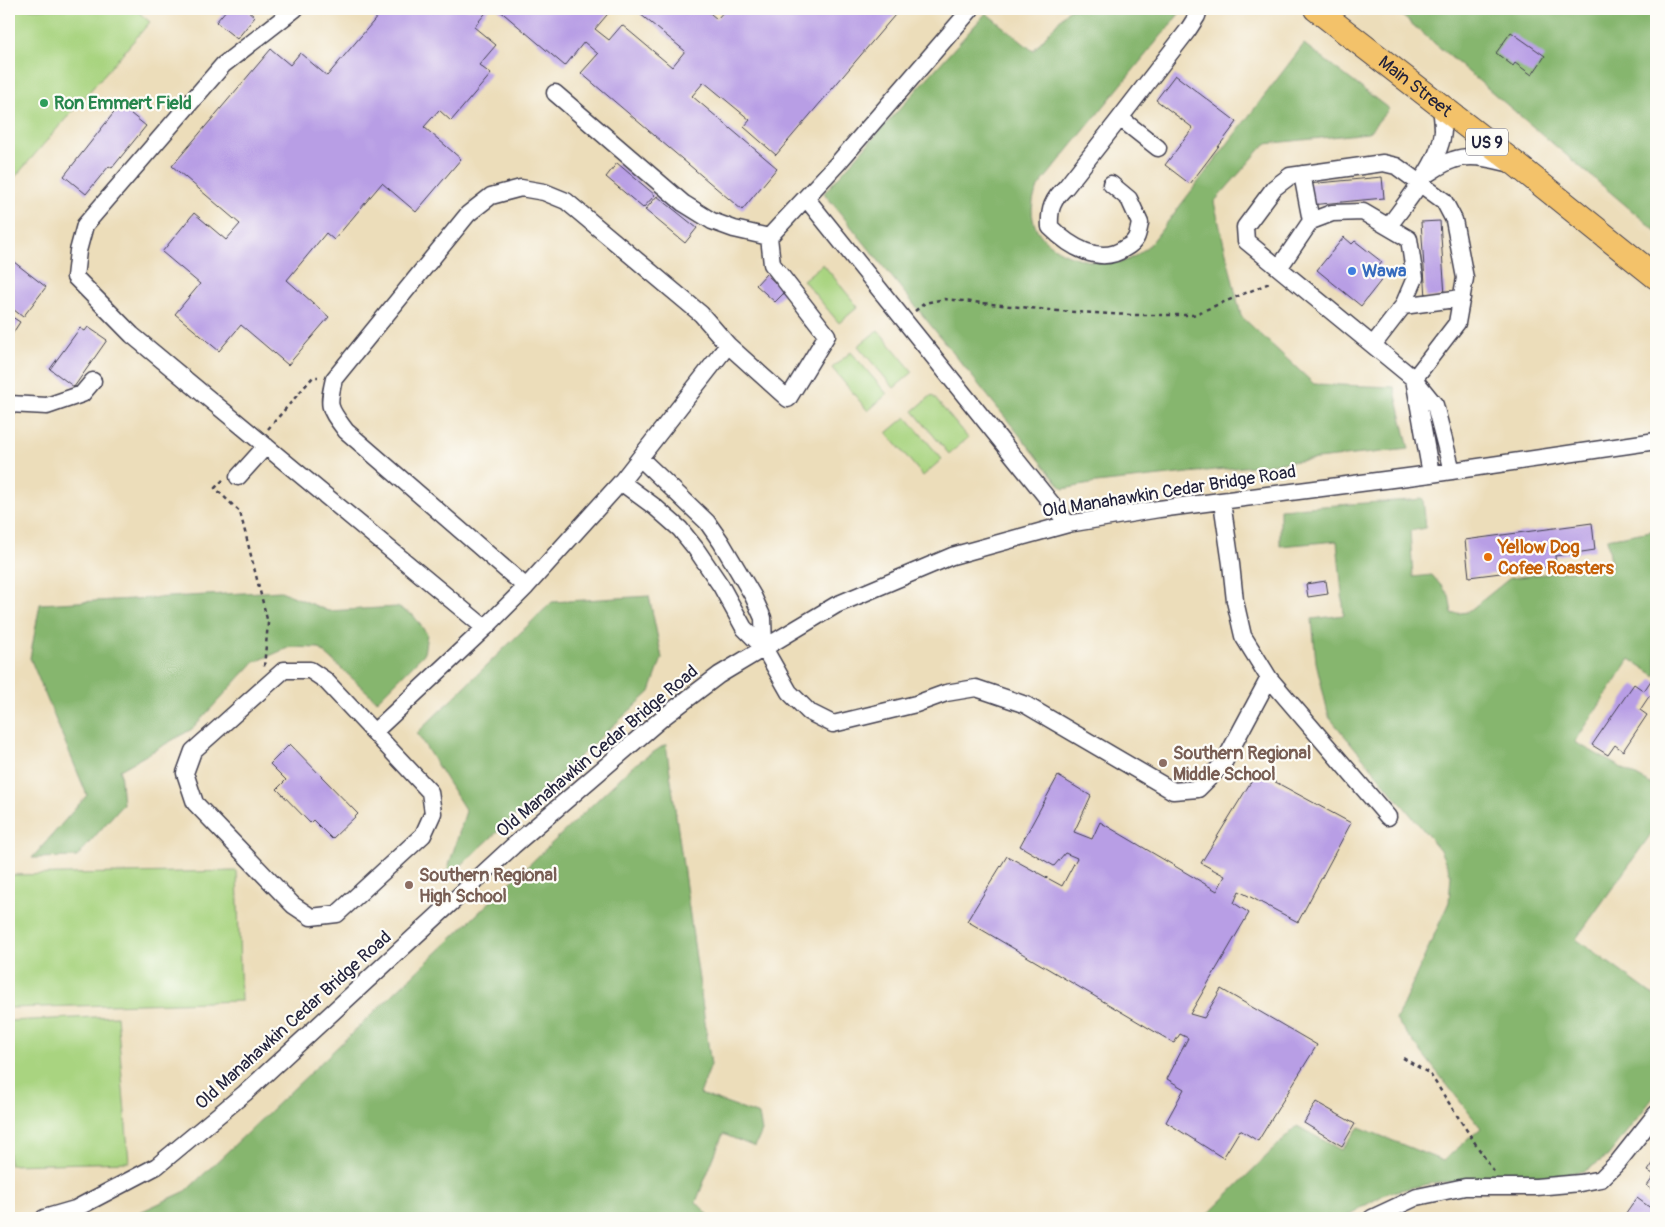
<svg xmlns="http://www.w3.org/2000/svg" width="1665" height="1227" viewBox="0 0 1665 1227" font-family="Pangolin,sans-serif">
	<rect width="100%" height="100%" fill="#fdfcf7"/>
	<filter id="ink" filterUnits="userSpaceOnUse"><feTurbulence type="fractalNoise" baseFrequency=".02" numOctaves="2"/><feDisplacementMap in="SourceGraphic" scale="10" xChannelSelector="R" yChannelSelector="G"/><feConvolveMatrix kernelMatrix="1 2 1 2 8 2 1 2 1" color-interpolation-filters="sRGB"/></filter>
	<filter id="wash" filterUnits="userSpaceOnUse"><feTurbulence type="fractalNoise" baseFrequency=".0096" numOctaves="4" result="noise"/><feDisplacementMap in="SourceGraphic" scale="20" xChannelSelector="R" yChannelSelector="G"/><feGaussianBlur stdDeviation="1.12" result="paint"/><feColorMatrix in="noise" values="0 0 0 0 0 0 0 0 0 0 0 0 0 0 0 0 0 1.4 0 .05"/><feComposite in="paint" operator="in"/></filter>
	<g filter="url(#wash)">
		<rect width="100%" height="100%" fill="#ecddba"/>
		<path fill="#a9d480" stroke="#667b5e" d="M10,9H135L150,22L9,184V11Z
			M823,264L858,307L839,323L803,280Z
			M878,330L913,372L894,388L858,346Z
			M851,352L887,394L868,411L832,368Z
			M932,395L968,438L949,454L913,411Z
			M906,417L942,459L923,476L887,433Z
			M237,871L241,1001L9,1008V875Z
			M117,1016L129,1162L9,1165V1021Z"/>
		<path fill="#86b66e" stroke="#546c54" d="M1069,9H1183L1038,187C1037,192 1033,197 1033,202C1026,237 1061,256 1090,261C1101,262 1114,264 1125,261C1136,257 1145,249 1153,241L1304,44L1389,109L1368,133L1265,144L1214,202L1241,316L1314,384L1394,387L1409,449L1096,483L1063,489L824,193L986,13L1033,51Z
			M1394,9H1656V231Z
			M1423,499L1426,528L1410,531L1413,577L1432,575L1449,595L1452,614L1468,612L1510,578L1612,566L1607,539L1656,530V676L1630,659L1575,742L1656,787V827L1576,939L1656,997V1094L1608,1156L1585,1171L1515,1181L1438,1182L1387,1193L1343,1218H1204L1297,1126L1341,1150L1359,1127L1443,1161L1481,1128L1396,1020L1449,902L1451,875L1440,850L1329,717L1316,662L1312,619L1344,615L1337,541L1280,546V509Z
			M281,591L328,611L397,607L413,615L427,634L424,654L377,701L319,648L290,647L253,663L192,729L120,770L123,804L77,857L32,858L87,795L30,658L40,604Z
			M649,596L662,658L650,692L444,881L466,811L417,733L552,602Z
			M666,744L711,1065L700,1094L759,1115L762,1131L755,1147L723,1134L696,1202L712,1218H127L186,1191L634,765Z"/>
		<g id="blocks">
			<path fill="#b89ee5" d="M227,9H246L255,17L237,39L216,22Z
				M384,9H489L474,27L496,45L479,65L491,74L451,121L439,110L424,127L461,159L416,212L382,183L334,240L326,233L287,280L329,317L288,365L241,325L219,351L175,314L200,284L162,252L194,213L226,240L240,224L172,166L271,49L290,65L300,53L327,76Z
				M498,9H612L595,29L609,40L622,25L672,67L685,51L634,9H705L717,19L726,9H900L776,155L744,127L750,120L704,82L692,96L777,168L742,210L581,73L598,54L584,42L565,66Z
				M1511,32L1545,56L1532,75L1515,63L1513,66L1496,53Z
				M1175,75L1237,122L1190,184L1165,165L1193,128L1156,100Z
				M120,105L146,126L112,168L109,166L86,194L64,176Z
				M617,163L655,195L643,208L606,177Z
				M1382,177L1384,198L1310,205L1308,184Z
				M657,196L697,228L685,243L645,210Z
				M1440,221L1445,296L1426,298L1421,222Z
				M1344,237L1352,244L1355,241L1382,262L1379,266L1387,273L1361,306L1317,270Z
				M14,262L46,287L23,317L9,306V268Z
				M766,274L785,292L775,302L756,285Z
				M9,315L20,322L9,339Z
				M88,327L107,340L74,387L50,369L80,328L85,331Z
				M1592,523L1595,550L1555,556L1556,566L1469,577L1465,540Z
				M1326,581L1328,594L1308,597L1306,584Z
				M1652,679L1656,682V700L1650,695L1640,710L1647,715L1623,751L1615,745L1608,755L1592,745L1634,684L1644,691Z
				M290,744L358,814L332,839L313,820L310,823L277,789L286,780L270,764Z
				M1257,772L1351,823L1298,922L1239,891L1234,903L1249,913L1190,1014L1204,1018L1221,989L1317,1045L1258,1141L1240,1130L1223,1158L1166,1122L1184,1089L1167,1079L1188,1038L1180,1034L1174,1043L967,921L1007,856L1062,886L1077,858L1065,853L1054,866L1020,846L1058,776L1091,796L1074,832L1092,839L1100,822L1217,891L1225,876L1201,863Z
				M1316,1102L1355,1124L1342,1146L1304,1123Z
				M1656,1159V1192L1647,1186L1655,1175L1648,1171Z
				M1637,1198L1656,1212V1218H1623Z"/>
		</g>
	</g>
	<g filter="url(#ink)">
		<use href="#blocks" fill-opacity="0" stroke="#403e4e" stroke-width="1"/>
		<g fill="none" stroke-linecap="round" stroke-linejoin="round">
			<defs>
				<path id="minor" d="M295,9L223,65L85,225L78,251L75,277L132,335L485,628
					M555,93L683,203L712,221L734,229L769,237
					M1158,148L1120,118L1188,30L1197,16L1199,9
					M1302,174L1311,221
					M1425,175C1434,170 1443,163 1453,160C1472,153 1493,160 1512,164
					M1111,184L1129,199L1140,223C1139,228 1138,234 1136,238C1134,242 1129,246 1125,248C1100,266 1069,246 1050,227C1049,209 1052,200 1066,187L1120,118
					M806,198L1068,524
					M1389,226C1406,202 1442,160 1443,130C1443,123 1442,115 1441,107
					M1279,268L1311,221L1332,213L1363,212L1409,239L1415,278L1403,306L1373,345
					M1403,306L1462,298
					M9,404L47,406L82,394L93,381
					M640,458L707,522L721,542L753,596L763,618L764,648
					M1431,474L1414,379L1457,323L1465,278L1454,220L1444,201L1396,166L1383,163L1290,176L1274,188L1245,227L1246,241L1414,379L1435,405L1452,471
					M238,477L266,446
					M621,482L655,507L680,529L696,549L721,586L744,628L764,648L789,692L809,712L833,724L916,704L946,693L976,688L1026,705L1173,791L1198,789L1223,764L1269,678L1243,636L1235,601L1231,564L1222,502
					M526,587L346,431C329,408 327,408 334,379L468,214L491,196L521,188L544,192L566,201L701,314L728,345L788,399L827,335L772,264L769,237L838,163L971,9
					M284,670H310L325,680L430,792L433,813L423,835L337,914L311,917L293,905L195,803L185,773L193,751Z
					M1269,678L1388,817
					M374,732L485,628L526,587L621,482L728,345
					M44,1218L75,1209L157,1166L245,1093L513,846L661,719L719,675L836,605L952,556L1068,524L1159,509L1431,474L1656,441
					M1372,1218L1417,1197L1465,1187H1536L1580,1183L1601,1179L1618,1162L1656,1114"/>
				<g id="highway">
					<path id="s1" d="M1316,9L1517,165L1656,277"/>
				</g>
			</defs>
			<use href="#minor" stroke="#403e4e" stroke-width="19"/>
			<use href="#highway" stroke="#403e4e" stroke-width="26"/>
			<path stroke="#403e4e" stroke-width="2.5" stroke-dasharray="4 4" stroke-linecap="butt" d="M915,311L925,303L944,299L1058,311L1130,315H1193L1272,282
				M268,429L313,377H318
				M223,480L215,488L240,512L268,623L264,667
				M1403,1058L1430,1074L1494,1172"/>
			<use href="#minor" stroke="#fff" stroke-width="16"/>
			<use href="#highway" stroke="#f3c26a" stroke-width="24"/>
		</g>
	</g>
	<circle fill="#2e9e5b" stroke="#fdfcf7" stroke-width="2" cx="44" cy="103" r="5"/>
	<circle fill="#3f7fe0" stroke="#fdfcf7" stroke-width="2" cx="1352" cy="271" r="5"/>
	<circle fill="#e8710a" stroke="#fdfcf7" stroke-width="2" cx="1488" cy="557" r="5"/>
	<g fill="#8d6e63" stroke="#fdfcf7" stroke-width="2">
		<circle cx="1163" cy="763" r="5"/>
		<circle cx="409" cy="885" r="5"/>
	</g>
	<g text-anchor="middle" stroke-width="4.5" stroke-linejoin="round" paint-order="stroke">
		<rect fill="#fdfcf7" stroke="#646373" stroke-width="1" x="1466" y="128.5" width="42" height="27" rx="4"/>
		<g font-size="16" font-weight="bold" fill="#22223b">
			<text x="1487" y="148">US 9</text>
		</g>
		<g font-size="18" fill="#22223b" stroke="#fdfcf7">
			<text dy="6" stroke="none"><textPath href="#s1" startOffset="126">Main Street</textPath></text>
			<text transform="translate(1169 491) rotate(-9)" y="6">Old Manahawkin Cedar Bridge Road</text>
			<text transform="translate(597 751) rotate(-40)" y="6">Old Manahawkin Cedar Bridge Road</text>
			<text transform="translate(293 1020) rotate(-42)" y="6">Old Manahawkin Cedar Bridge Road</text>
		</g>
		<g font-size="18" font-weight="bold" fill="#27864d" stroke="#fdfcf7" text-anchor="start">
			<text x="54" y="109">Ron Emmert Field</text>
		</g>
		<g font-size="18" font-weight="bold" fill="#366cbe" stroke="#fdfcf7" text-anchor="start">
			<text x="1362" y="277">Wawa</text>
		</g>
		<g font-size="18" font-weight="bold" fill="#c56008" stroke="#fdfcf7" text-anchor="start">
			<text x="1498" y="553">Yellow Dog<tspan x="1498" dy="21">Cofee Roasters</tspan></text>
		</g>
		<g font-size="18" font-weight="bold" fill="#785e54" stroke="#fdfcf7" text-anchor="start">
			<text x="1173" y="759">Southern Regional<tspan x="1173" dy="21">Middle School</tspan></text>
			<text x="419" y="881">Southern Regional<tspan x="419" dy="21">High School</tspan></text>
		</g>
	</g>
	<rect width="1665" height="1227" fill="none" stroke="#fdfcf7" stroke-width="30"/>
</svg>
